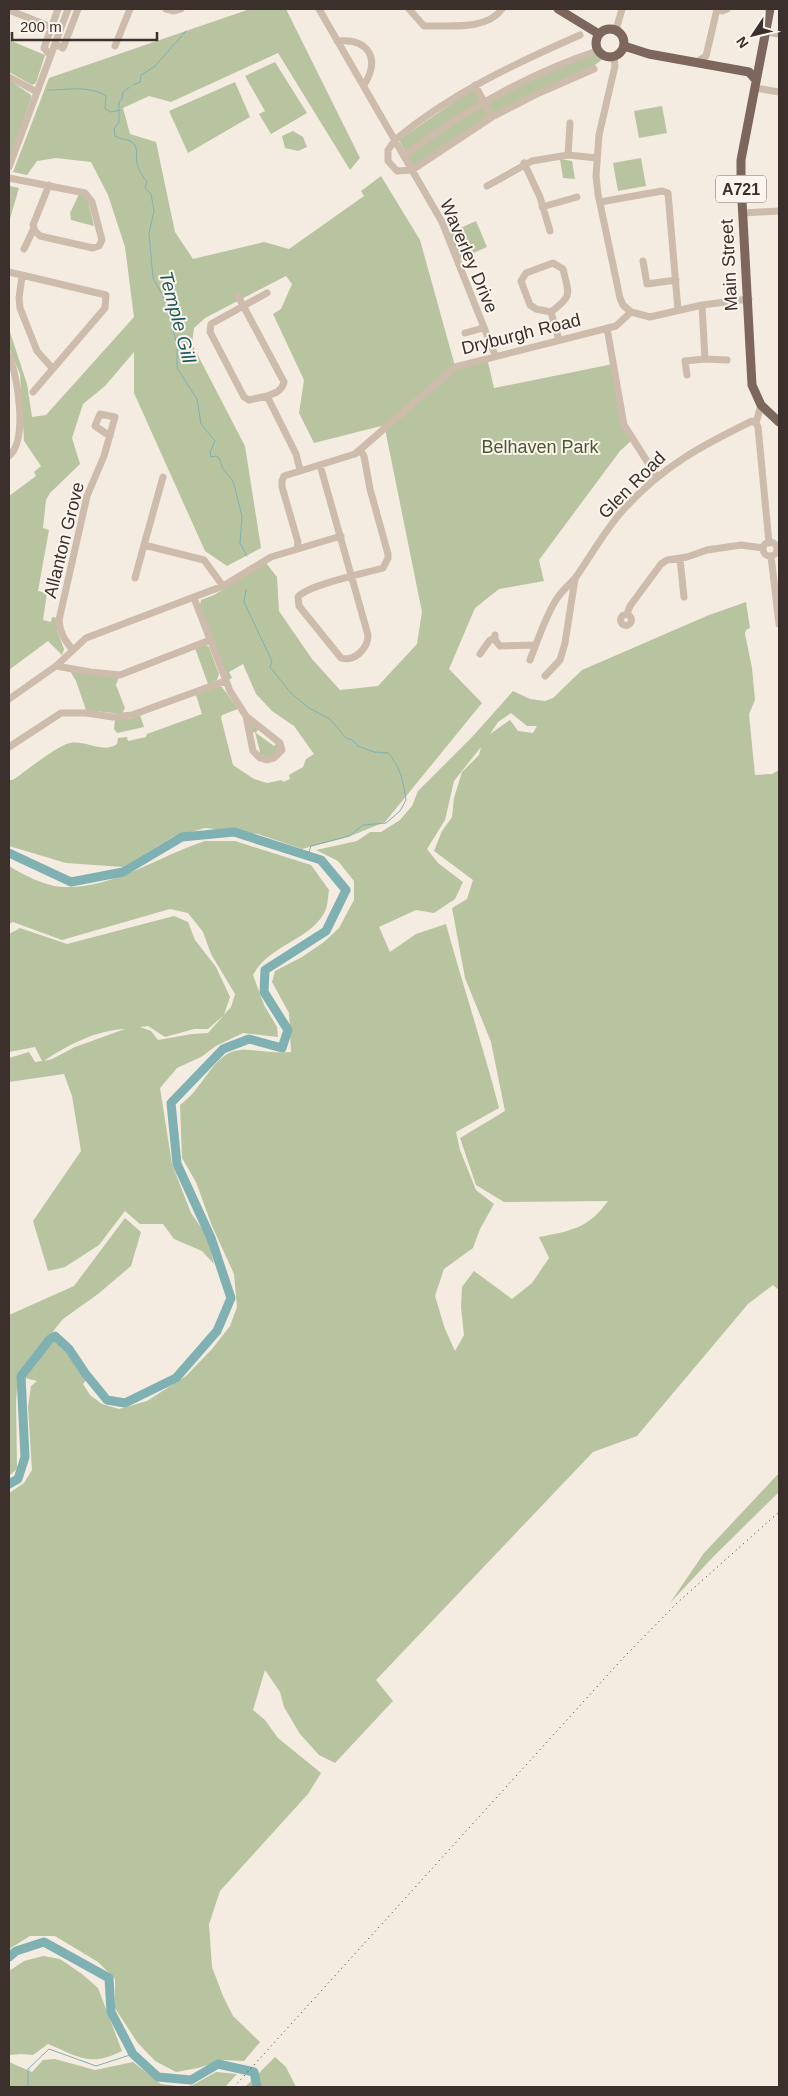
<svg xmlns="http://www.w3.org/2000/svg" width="788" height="2096" viewBox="0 0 788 2096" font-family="Arial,sans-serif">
	<rect width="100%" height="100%" fill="#f4ebe1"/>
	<path fill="#b8c4a0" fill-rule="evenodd" d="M250,9H286L360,158L350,170L278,53L171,102L149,96L123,108L130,134L156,142L175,232L193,259L264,242L289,249L364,196L361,191L381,176L420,240L455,366L487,358L494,388L613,364L631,441L620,451L539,560L544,581L499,589L475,608L449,669L482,703L385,822L348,837L302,849L258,834L205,828L173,837L123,867L66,863L9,846V780H13C24,772 60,744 70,743C86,740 103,754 117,744L118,738L127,737L128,741L146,737L147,734L202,714L196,695L219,686L222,687L238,709L222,715L221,718L233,765L254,779L267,783L282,780L283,782L290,779L289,775L303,767L306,759L314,754L294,726L272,711L256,694L243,664L229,672L232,678L228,680L200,605L201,600L214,595L266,563L277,577L279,611L312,659L340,690L378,686L417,644L422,612L385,429L381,426L314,443L299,413L304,380L273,314L281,309L292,284L286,276L205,318L194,328L192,344L245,446L261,548L227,566L205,551L134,393V352L105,386L83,404L72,438L80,464L50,493L46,500L43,528L49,530L38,591L47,593L43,620L51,622L52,617L58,618L57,630L64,649L62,655L48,641L9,670V496L36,476L34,472L41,466L24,441L20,374L9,348V329L27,384L32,417L46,415L134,317L125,247L108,195L91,162L56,158L37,161L27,175L13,172L49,78Z
		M9,40L45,55L36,83L32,85L9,72Z
		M599,51L603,59L595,65L538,91L493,114L487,104L524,82Z
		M275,62L307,113L271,134L259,114L265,111L245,76Z
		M9,80L31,95V98L9,159Z
		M235,82L250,117L188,153L169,111Z
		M474,88L482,103L406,153L399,140Z
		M483,105L490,116L414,167L407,156Z
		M662,106L667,133L639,138L634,111Z
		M293,131L303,137L307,147L298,151L285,148L282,136Z
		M641,158L646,186L618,191L613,163Z
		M560,159L572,161L575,179L563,178Z
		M10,186L19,188L9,222V189Z
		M79,194L87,196L94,226L71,220L70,213Z
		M476,221L487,247L457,260L447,234Z
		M746,602L750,628L746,630L745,634L752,668L755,700L749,714L755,775L772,774L779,770V1290L773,1285L748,1304L637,1436L593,1452L376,1680L393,1701L335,1763L319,1755L300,1734L284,1707L280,1692L265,1670L253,1710L265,1720L278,1738L321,1773L308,1794L220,1891L209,1924L212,1967L223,1996L233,2016L260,2042L244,2061L223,2060L198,2068L176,2072L155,2061L137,2042L115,2008V1979L98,1962L55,1936H30L9,1949V1493L24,1483L32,1470L28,1407L31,1386L37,1381L21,1377L50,1338L56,1336C69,1349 79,1362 87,1379L83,1384L90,1395L102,1404L119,1409L147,1401L186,1376L212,1349L230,1326L237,1307L234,1274L212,1226L196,1182L182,1158L180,1105C186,1100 192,1095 197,1088C208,1075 220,1051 240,1050C257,1049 274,1054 291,1052L289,1013L272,982L275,971L302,957L324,942L339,928L354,900V881L338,861L316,850L357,841L370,832H381L400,820L412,806L418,791L473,736L513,691L530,699L545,701L553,698L582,670L709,615ZM511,713L527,726H537L533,733L518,731L510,720L490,734L498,722ZM481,747L479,755L462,772L454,798L452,817L442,831L434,851L473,880L467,899L452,908L465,978L491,1042L505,1111L460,1138L476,1185L504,1202L608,1201C589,1228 571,1231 539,1237L549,1258L532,1283L512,1299L474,1271L462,1287L461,1307L464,1335L455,1351L445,1329L435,1296L444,1269L473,1248L480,1229L494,1204L476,1190L460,1150L456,1132L499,1108C483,1046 463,986 446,924L416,934L390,952L379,927L416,910L434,913L455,899L463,882L438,863L427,849L445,820L454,781Z
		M206,645L209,647L219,674L217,680L208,684L195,648Z
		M70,671L119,677L116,685L125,708L122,714L86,710L76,681Z
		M140,715L144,727L117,733L114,729L115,719H130Z
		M250,724H252L258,729L256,733L274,746L277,743L281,747L270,758L256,753L260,752L255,732L251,733Z
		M205,841H235L311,865L329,890C328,895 328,903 326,909C313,940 269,944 253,975L264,1005L277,1027L278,1037L243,1033L216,1046L201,1057L177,1068L160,1088L172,1164L191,1213L207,1236L214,1264L202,1251L174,1239L163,1224H140L125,1211L99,1245L65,1267L48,1271L33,1221L81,1151L72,1096L64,1074L9,1082V1058L29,1052L35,1062L42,1061L35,1047L9,1052V934L20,928L67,944L174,916L188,922L195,940L216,967L230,997L224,1015L208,1029H194L165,1037L148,1026L140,1027L151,1031L158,1040L192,1034L208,1033L231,1007L235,994L211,954L203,932L188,913L170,909L62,940L13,922L9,924V866C24,875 44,886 63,887C114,889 158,856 205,841ZM125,1029L75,1047L52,1059L44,1061C67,1045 97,1030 125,1029Z
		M125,1218L141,1232L131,1266L98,1294L63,1319L18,1375L16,1402L17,1469L9,1476V1315L74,1286Z
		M779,1473V1492L714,1556L670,1603L704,1553Z
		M43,1956L60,1959L82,1974L98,1988L122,2051C90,2067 79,2057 48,2044L33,2055L21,2054L9,2055V1971L24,1961Z
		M275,2057L286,2067L296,2087H245Z
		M55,2059L95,2070L133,2062L161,2084L185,2087L193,2085L216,2072L237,2074L225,2087H9V2062L32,2072L43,2060Z"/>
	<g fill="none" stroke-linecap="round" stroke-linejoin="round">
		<path stroke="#7fb0b2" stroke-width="1" d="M133,85L140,82L141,75L154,67L186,31
			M130,87L123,92L122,99L119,102V122L114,129L115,136C120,139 125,139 130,141C140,146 135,156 137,163C139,171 142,176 147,182L145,188L151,194L154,211L149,233L153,278L164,298L177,345V368L197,399L201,424L215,441L210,452L211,457L216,456L219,458L223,469L233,481L242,516L240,543L247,556
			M48,90C68,90 88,85 106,96L105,109L111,112L120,110
			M246,590L244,602L272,661L270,667L291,693L309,708L330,719L346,738L352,740L358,746L374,752L388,753C401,767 403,782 406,800L400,811L386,823L363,825L349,836L311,846L308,855
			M28,2087V2069L49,2049L96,2066L133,2054"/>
		<path stroke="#7fb0b2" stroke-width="9" d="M9,853L71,882L123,872L182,837L234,832L321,860L346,890L326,931L265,970L264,992L288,1030L282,1048L249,1039L223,1049L171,1103L177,1164L211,1238L231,1298L217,1331L176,1378L125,1403L107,1400L85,1373L69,1349L55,1336L50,1339L21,1376L25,1457L18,1479L9,1484
			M9,1957L16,1951L44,1942L109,1978L111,2012L133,2054L158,2077L191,2080L218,2064L254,2072L257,2087"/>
		<path stroke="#cdbbac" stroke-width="7" d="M166,9L174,11L181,9
			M319,9L442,222L495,355
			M409,9L424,26C449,25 486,31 502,9
			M9,10L51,27
			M616,30L622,9
			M765,32L779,34
			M580,35C514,64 450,94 395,140L388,150V161L397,171L412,170L492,117L539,93L594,69
			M337,41C368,38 381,58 364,85
			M55,44L63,48L78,9
			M115,46L130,9
			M50,55L44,48L58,9
			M614,57L615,66L599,135L596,176L598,194L620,298L623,305L631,312L650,317L702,305L749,299
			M697,62L706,56L717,9L722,11L727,9
			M9,77L37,92
			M475,85L492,117
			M755,88L779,92
			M568,155L570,123
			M404,156C462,112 527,74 597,51L600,52
			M524,163L540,197L550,231
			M9,167L68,9
			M9,178L85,193L92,202L102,240L99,246L93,248L40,236L35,231L33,225L49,185
			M487,186L532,161L568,155L597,158
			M600,202L662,191L668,193L678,310
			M542,207L577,197
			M743,213L779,211
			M24,249L34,228
			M643,261L647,284L676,280
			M9,272L106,295L105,308L33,392
			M22,276L19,298L20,308L37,351L53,369
			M267,293L211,324L210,332L244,397L249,400L267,396L296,454L300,470
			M238,296L284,382C282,391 275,393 267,396
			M551,312C573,295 569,295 563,269L553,263L526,273L521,281L530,305L536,309L551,312L559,340
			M607,328L624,425L657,477
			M465,333L483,328
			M9,356C18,376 28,441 9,456
			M705,359L727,360
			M687,375L685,361L705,359L702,305
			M756,423L758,427L769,543
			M756,423L761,405
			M320,465L368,635C368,649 354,662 341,658L299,606L298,597C307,585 366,573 383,568L388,558V554L370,489L364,456L360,450
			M163,477L144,545L204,560L223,586
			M763 549a7 7 0 1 1 14 0a7 7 0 1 1-14 0Z
			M297,549L298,542L282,487V481L284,476L355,454L455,367L616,326L631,312
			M771,556L779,624
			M680,559L684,597
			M135,578L144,545
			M194,598L230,691L246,716L280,743L282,750L274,758L267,760L260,758L253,751L246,716
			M627,614L630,606L661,564L667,560L687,557L707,550L741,545L763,548
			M620.5 620a5.5 5.5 0 1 1 11 0a5.5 5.5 0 1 1-11 0Z
			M495,635V640L500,646L535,645
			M72,649C64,639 60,633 59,620L87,496L104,456L115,417L100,414L95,426L110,436
			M480,654L490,640L495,638
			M530,660C537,642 547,612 558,597C563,590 570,584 576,577C592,554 605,530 624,509C663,466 701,446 752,421L756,423
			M56,666L90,672L120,675L210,640
			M545,676L560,660L565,643L575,579
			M9,699L56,666L86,638L223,586L271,557L341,536
			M9,747L61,713H86L113,717L132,715L225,681"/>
		<path stroke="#7d675c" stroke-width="9" d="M558,9L599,34
			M770,9L741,160V182L752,385L761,405L779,422
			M596 43a14 14 0 1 1 28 0a14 14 0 1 1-28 0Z
			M624,46L649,54L749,72L756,80"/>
		<path stroke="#3b302b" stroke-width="1" stroke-dasharray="1 4" stroke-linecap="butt" d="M234,2087L624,1657L677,1603L779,1512"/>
	</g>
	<g text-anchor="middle" stroke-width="4" stroke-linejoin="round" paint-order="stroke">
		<rect fill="#fbf5ee" stroke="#756b66" stroke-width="1" x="716" y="175.5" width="50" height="27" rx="4"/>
		<g font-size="16" font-weight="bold" fill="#3b302b">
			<text x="741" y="195">A721</text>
		</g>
		<g font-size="18" fill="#3b302b" stroke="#fbf5ee">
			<text transform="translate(469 256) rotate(67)" y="6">Waverley Drive</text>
			<text transform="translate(729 265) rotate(-93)" y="6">Main Street</text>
			<text transform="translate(521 334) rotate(-14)" y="6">Dryburgh Road</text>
			<text transform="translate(632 485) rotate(-45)" y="6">Glen Road</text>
			<text transform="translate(64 540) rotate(-76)" y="6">Allanton Grove</text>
		</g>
		<g font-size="18" fill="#4a5a2e" stroke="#fbf5ee">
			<text x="540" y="453">Belhaven Park</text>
		</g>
		<g font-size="19" font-style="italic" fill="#1f5a5e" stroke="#fbf5ee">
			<text transform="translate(178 317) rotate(75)" y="7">Temple Gill</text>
		</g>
	</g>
	<rect width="788" height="2096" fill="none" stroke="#3b302b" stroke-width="20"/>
	<g transform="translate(753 35) rotate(235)" stroke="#fbf5ee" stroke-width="4" paint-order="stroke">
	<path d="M0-4L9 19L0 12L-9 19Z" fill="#3b302b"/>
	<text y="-8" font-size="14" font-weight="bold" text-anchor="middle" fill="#3b302b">N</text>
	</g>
	<path d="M12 32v8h145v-8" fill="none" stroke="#3b302b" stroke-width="2.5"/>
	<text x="20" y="32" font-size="15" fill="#3b302b" stroke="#fbf5ee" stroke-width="4" paint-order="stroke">200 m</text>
</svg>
